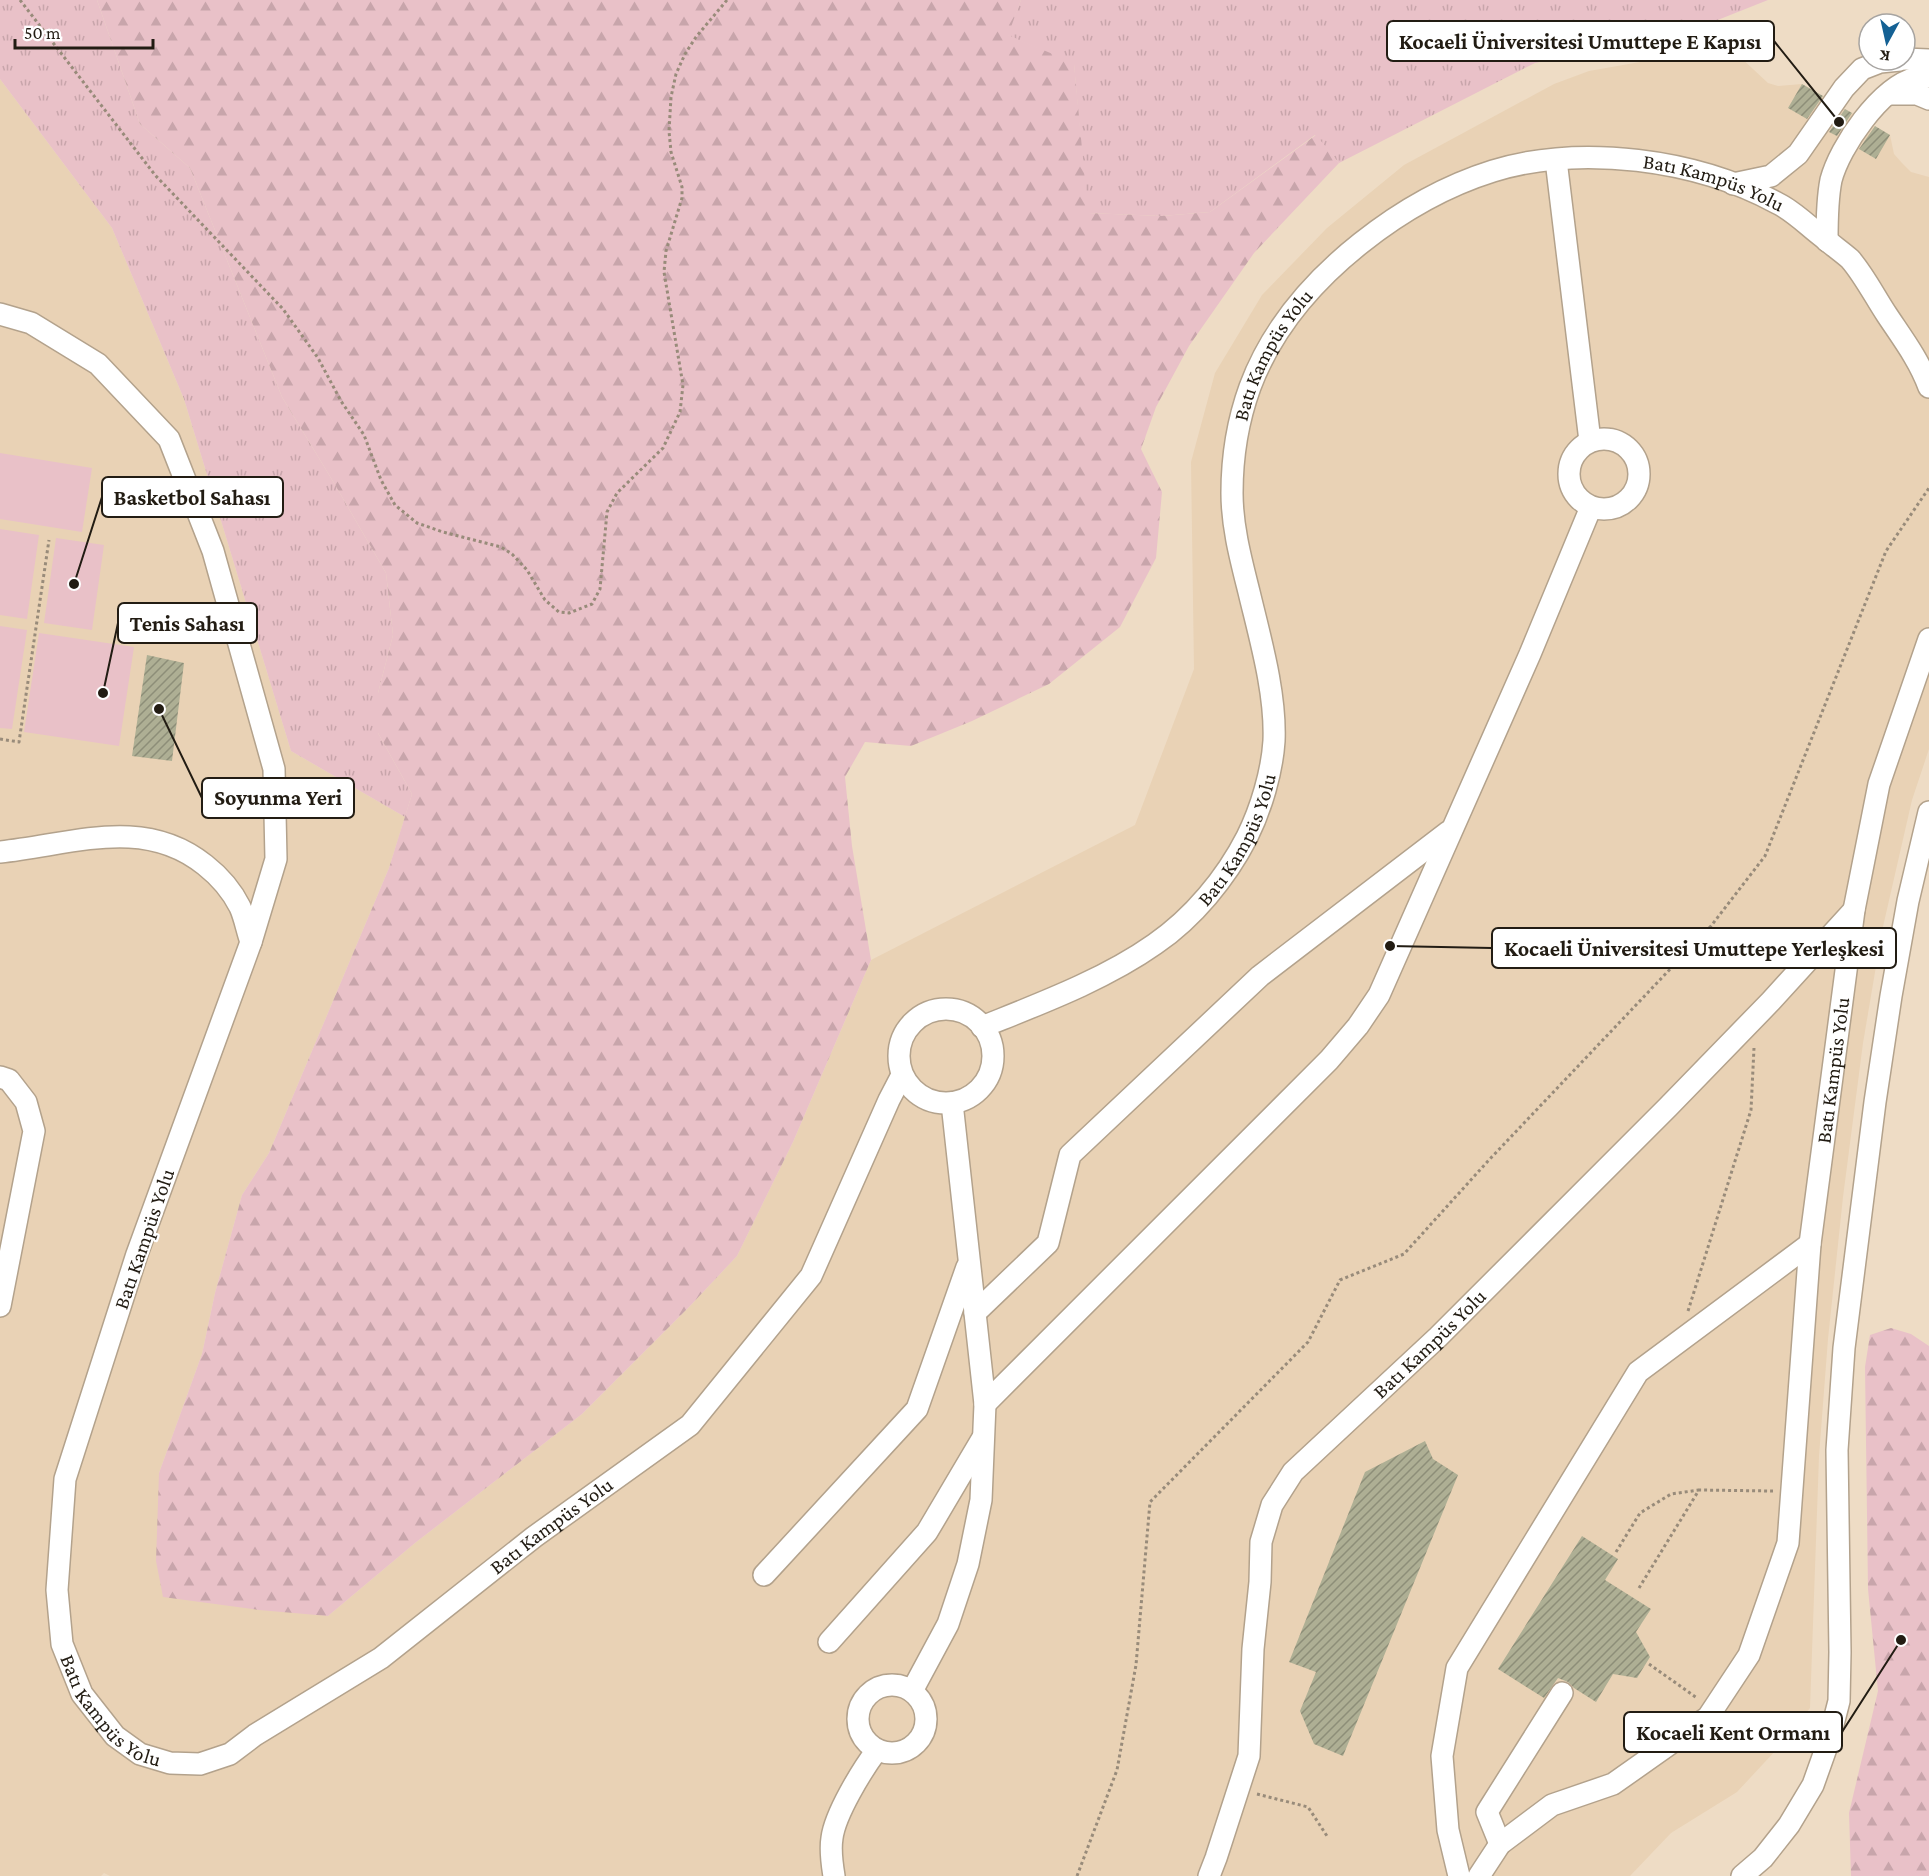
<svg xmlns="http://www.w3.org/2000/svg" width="1929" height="1876" viewBox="0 0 1929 1876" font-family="'Crimson Pro',serif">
	<defs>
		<pattern id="grass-tufts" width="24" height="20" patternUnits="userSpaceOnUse" patternTransform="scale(1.5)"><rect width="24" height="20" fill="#e9c1c8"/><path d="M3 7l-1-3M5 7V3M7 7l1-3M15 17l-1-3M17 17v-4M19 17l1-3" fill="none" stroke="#c8a5ab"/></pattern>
		<pattern id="forest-firs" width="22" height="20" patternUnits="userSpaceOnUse" patternTransform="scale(1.5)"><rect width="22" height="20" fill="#e9c1c8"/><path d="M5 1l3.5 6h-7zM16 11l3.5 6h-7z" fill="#c8a5ab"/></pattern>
		<pattern id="building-hatch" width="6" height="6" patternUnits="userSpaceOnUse" patternTransform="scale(1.5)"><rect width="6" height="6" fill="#aeaf94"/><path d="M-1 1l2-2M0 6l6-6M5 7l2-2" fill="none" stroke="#8d8e78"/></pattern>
	</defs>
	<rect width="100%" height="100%" fill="#eedcc5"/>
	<path fill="#e9d2b5" d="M1712,44L1726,48L1738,55L1768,83L1778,86L1802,84L1890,135L1894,154L1902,163L1911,172L1929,177V749L1912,800L1882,931L1863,1043L1843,1197L1828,1339L1819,1456L1810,1708L1777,1749L1737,1792L1671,1833L1630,1876H110L104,1873L101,1876H0V79L112,228L184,399L291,751L405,817L389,868L269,1153L242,1195L215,1293L202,1354L159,1473L328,1616L415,1543L582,1414L690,1306L737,1256L793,1142L871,960L1135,825L1194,669L1191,462L1215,373L1262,295L1327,228L1404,165L1554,84L1589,71L1674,56L1697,45Z"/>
	<path fill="url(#grass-tufts)" d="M0,0H97L140,124L190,168L282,397L334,483L386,573L393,635L378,693V733L412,794L405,817L291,751L184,399L112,228L0,79Z
		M1021,0H1768L1685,33L1535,63L1339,163L1315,135L1210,212L1162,216L1087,213L1074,64L1007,35Z"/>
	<path fill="url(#forest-firs)" d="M97,0H1021L1008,35L1074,63L1088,213L1162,216L1210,212L1316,135L1339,163L1254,253L1189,346L1156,407L1141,449L1162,492L1156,558L1120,627L1049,684L972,721L911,746L865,742L845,777L852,846L871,960L793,1142L737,1256L690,1306L582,1414L415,1543L328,1616L259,1610L163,1597L156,1561L159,1473L202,1354L215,1293L242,1195L269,1153L389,868L412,794L378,733V693L393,635L386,573L334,483L282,397L190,168L140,124Z
		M1891,1328L1911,1334L1929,1346V1876H1851L1849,1813L1878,1691L1868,1589L1865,1367L1870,1335Z"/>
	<path fill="#e9c1c8" d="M0,453L92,468L82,532L0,519Z
		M0,529L39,535L27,619L0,615Z
		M56,538L104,545L92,630L44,623Z
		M0,626L27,630L12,729L0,728Z
		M39,633L134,647L119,746L24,732Z"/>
	<path fill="url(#building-hatch)" d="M1802,84L1823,96L1807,119L1788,108Z
		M1845,109L1852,113L1837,136L1829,132Z
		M1875,126L1890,135L1876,159L1859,149Z
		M147,655L184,663L172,761L132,756Z
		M1425,1441L1433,1459L1458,1475L1343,1756L1314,1744L1300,1711L1316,1672L1289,1662L1365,1472Z
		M1582,1536L1618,1559L1605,1580L1651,1609L1636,1632L1650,1657L1637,1678L1613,1674L1596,1702L1574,1688L1568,1682L1558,1678L1544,1698L1498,1669Z"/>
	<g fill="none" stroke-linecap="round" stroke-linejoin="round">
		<defs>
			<g id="minor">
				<path d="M1905,59L1929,60"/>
				<path d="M1890,94H1917L1929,99"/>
				<path d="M1556,160L1590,441"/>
				<path d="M1733,184L1771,176L1798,154L1844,88L1862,69L1880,62L1900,60"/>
				<path d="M1827,241C1827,221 1827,200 1831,180C1840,146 1880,88 1915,78C1919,77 1925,77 1929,77"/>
				<path d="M0,314L31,323L98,364L169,439L213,551L274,769L276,859L251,942"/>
				<circle cx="1604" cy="474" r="35"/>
				<path id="s1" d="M0,852C71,845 143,815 205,865C219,876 232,891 240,907C245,918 247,931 251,942L137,1254L65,1479L57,1590L62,1644L82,1694L115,1736L140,1754L170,1763L200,1764L230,1754L255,1735L381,1658L534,1537L690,1425L811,1276L889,1100L902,1075"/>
				<circle cx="946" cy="1056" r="47"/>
				<path id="s2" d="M982,1027C1039,1004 1104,980 1155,944C1193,918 1226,878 1247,837C1261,809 1272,772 1274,741C1276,693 1260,638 1249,592C1241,560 1232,527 1232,493C1232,458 1238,420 1250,387C1272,328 1313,281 1361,243C1400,212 1445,186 1493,171C1581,144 1696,159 1777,203C1794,211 1809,227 1824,238C1832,245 1842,252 1850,259C1864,275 1875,297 1887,315C1903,339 1919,360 1929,387"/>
				<path d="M0,1077L9,1080L26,1102L34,1131L0,1306"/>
				<path d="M952,1103L985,1404L1329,1060L1358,1026L1379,995L1530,654L1591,507"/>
				<path d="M975,1313L1048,1243L1070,1155L1260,976L1448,832"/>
				<path d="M764,1575L917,1409L967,1267"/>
				<path d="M829,1642L927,1532L982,1439"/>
				<circle cx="892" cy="1719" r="34"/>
				<path d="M912,1691L948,1624L968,1564L981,1500L985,1404"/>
				<path d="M1500,1844L1487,1812L1562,1693"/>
				<path d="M834,1876C832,1864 830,1850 832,1838C835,1814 862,1770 877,1750"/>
				<path id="s3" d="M1209,1876L1216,1858L1249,1756L1253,1649L1260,1582L1261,1542L1272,1505L1293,1472L1438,1337L1668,1107L1771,1001L1854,910"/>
				<path d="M1459,1876L1448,1830L1442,1756L1457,1668L1638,1372L1810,1244"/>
				<path id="s4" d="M1479,1876L1500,1844L1552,1805L1613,1784L1708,1717L1749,1655L1788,1543L1810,1244L1854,910L1879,784L1929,639"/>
				<path d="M1742,1876L1763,1858L1789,1825L1813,1785L1829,1740L1839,1701L1840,1652L1837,1450L1844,1348L1875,1102L1891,996L1908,901L1929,812"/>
			</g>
		</defs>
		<use href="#minor" stroke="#b3a28c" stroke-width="24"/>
		<path stroke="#988b7a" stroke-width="3" stroke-dasharray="3 3" stroke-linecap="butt" d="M20,0L155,175L283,309L318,358L341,401L364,435L381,480L395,505L417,523L443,532L501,547L512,554L527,570L545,600L559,612L569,613L592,604L600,589L607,512L617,493L663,448L680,412L683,385L664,272L666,251L682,198V187L671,152L669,131L671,97L676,74L685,54L696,37L727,0
			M0,739L19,742L49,540
			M1688,1311L1751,1110L1754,1048
			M1616,1552L1640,1513L1671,1494L1699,1490
			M1639,1588L1699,1490L1773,1491
			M1649,1664L1697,1698
			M1257,1794L1308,1807L1327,1836
			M1077,1876L1117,1770L1136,1665L1150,1502L1308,1342L1340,1280L1404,1254L1488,1161L1711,926L1765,856L1886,551L1929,488"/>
		<use href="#minor" stroke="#fff" stroke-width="21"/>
	</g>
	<g text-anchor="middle" stroke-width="4.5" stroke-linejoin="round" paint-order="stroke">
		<g font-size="21" fill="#221c13" stroke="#fff">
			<text dy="7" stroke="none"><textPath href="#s2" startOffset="1356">Batı Kampüs Yolu</textPath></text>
			<text dy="7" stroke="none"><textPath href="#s2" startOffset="834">Batı Kampüs Yolu</textPath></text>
			<text dy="7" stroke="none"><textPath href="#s2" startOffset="328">Batı Kampüs Yolu</textPath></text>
			<text dy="7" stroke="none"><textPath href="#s4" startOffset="952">Batı Kampüs Yolu</textPath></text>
			<text transform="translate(144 1239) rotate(-71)" y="7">Batı Kampüs Yolu</text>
			<text dy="7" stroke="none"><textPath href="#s3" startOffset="606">Batı Kampüs Yolu</textPath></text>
			<text dy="7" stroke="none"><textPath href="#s1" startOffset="1664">Batı Kampüs Yolu</textPath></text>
			<text dy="7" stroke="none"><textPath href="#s1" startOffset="1124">Batı Kampüs Yolu</textPath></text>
		</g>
	</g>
	<path fill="none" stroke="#221c13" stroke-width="2" d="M1839 122L1774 41M74 584L102 497M103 693L118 623M159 709L202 798M1390 946L1492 948M1901 1640L1842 1732"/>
	<g fill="#221c13" stroke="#fff" stroke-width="2">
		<circle cx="1839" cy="122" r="6"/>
		<circle cx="74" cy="584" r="6"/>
		<circle cx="103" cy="693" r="6"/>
		<circle cx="159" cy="709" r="6"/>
		<circle cx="1390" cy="946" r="6"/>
		<circle cx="1901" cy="1640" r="6"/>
	</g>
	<g fill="#fff" stroke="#221c13" stroke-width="2">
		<rect x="1387" y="21" width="387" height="40" rx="6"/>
		<rect x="102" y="477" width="181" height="40" rx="6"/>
		<rect x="118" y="603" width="139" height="40" rx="6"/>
		<rect x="202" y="778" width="152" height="40" rx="6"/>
		<rect x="1492" y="928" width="404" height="40" rx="6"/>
		<rect x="1624" y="1712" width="218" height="40" rx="6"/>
	</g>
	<g font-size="22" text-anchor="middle" font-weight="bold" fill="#221c13">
		<text x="1580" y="49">Kocaeli Üniversitesi Umuttepe E Kapısı</text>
		<text x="192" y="505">Basketbol Sahası</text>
		<text x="187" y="631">Tenis Sahası</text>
		<text x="278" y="805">Soyunma Yeri</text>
		<text x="1694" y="956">Kocaeli Üniversitesi Umuttepe Yerleşkesi</text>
		<text x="1733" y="1740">Kocaeli Kent Ormanı</text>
	</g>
	<g transform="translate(1887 42) rotate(188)"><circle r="28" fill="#ffffff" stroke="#a7a4a1" stroke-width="1.5"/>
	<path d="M0-4.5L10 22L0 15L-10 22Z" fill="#146194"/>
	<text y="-9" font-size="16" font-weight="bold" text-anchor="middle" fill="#221c13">K</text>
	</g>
	<path d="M15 39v9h138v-9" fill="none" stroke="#221c13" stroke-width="3"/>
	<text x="24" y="39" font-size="18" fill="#221c13" stroke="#ffffff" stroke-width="4.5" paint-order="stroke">50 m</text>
</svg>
